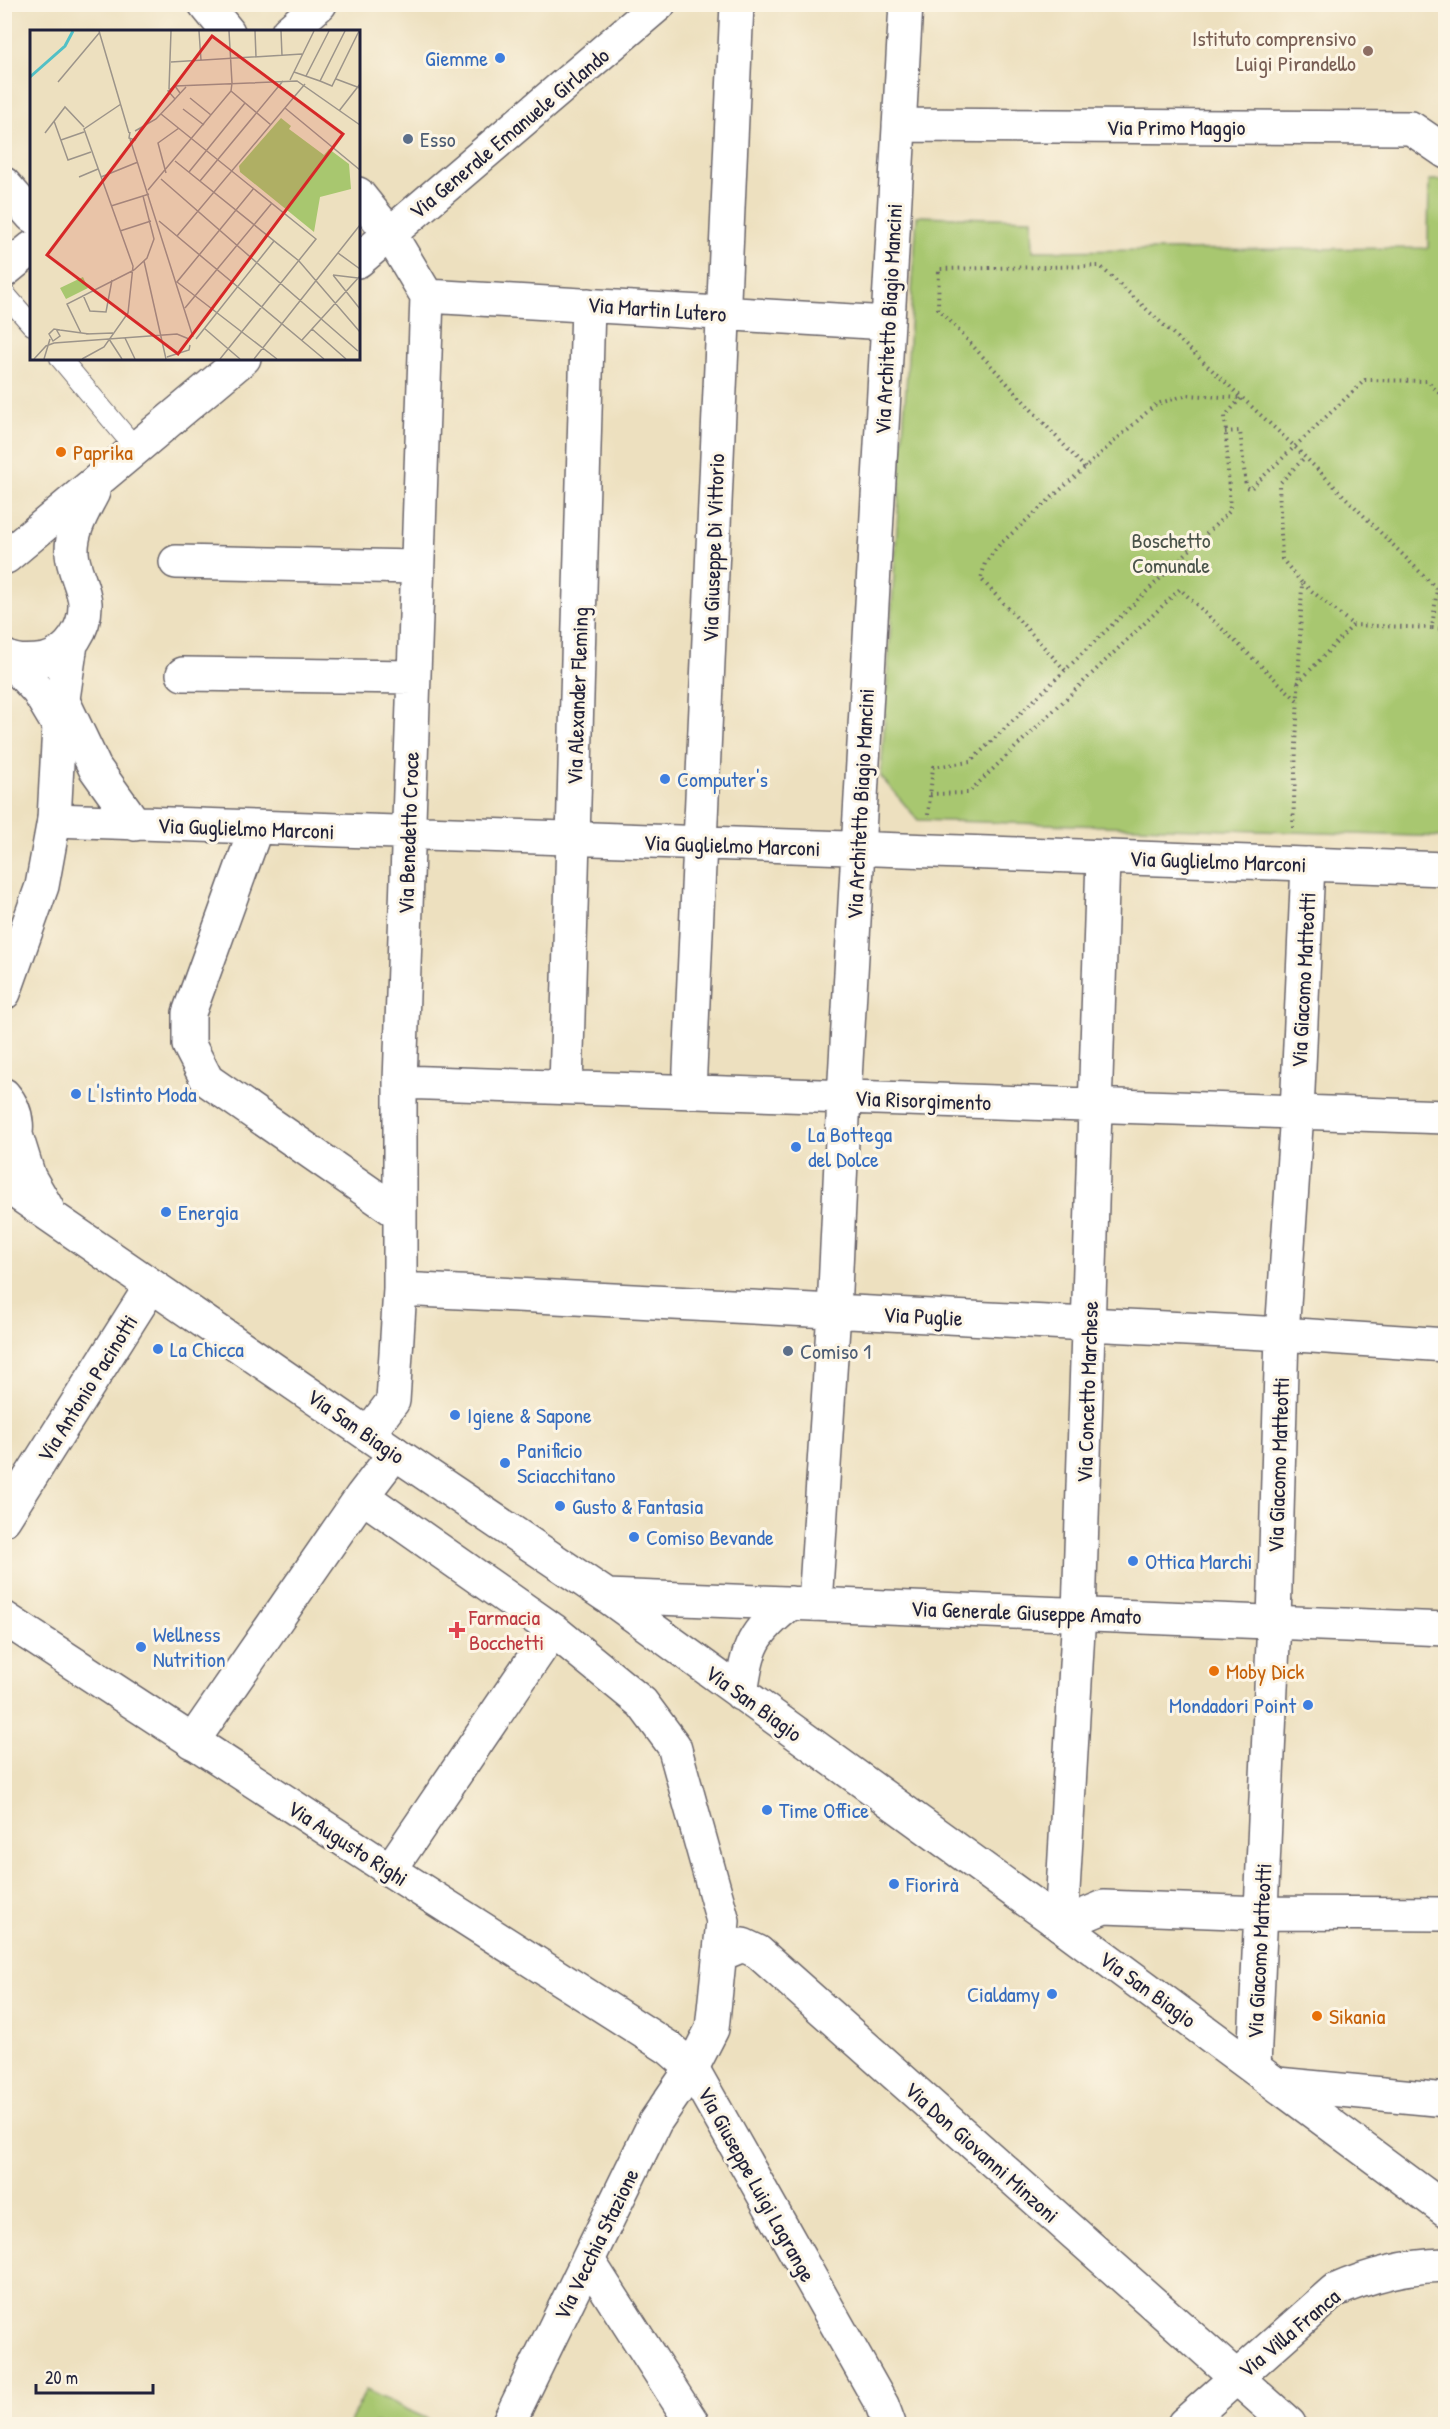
<svg xmlns="http://www.w3.org/2000/svg" width="1450" height="2429" viewBox="0 0 1450 2429" font-family="'Patrick Hand',sans-serif">
	<rect width="100%" height="100%" fill="#fcf5e5"/>
	<filter id="ink" filterUnits="userSpaceOnUse"><feTurbulence type="fractalNoise" baseFrequency=".0167" numOctaves="2"/><feDisplacementMap in="SourceGraphic" scale="12" xChannelSelector="R" yChannelSelector="G"/><feConvolveMatrix kernelMatrix="1 2 1 2 8 2 1 2 1" color-interpolation-filters="sRGB"/></filter>
	<filter id="wash" filterUnits="userSpaceOnUse"><feTurbulence type="fractalNoise" baseFrequency=".008" numOctaves="4" result="noise"/><feDisplacementMap in="SourceGraphic" scale="24" xChannelSelector="R" yChannelSelector="G"/><feGaussianBlur stdDeviation="1.35" result="paint"/><feColorMatrix in="noise" values="0 0 0 0 0 0 0 0 0 0 0 0 0 0 0 0 0 1.4 0 .05"/><feComposite in="paint" operator="in"/></filter>
	<g filter="url(#wash)">
		<rect width="100%" height="100%" fill="#ede0bf"/>
		<path fill="#a8c76f" stroke="#657455" stroke-width="1.5" d="M1429,180H1446L1445,837L918,820L881,777L917,216L1032,219L1033,251L1428,248Z
			M366,2390L438,2424H349Z"/>
	</g>
	<g filter="url(#ink)">
		<g fill="none" stroke-linecap="round" stroke-linejoin="round">
			<defs>
				<path id="lane" d="M4,293L32,325
					M60,358L137,450"/>
				<path id="street" d="M288,32L320,4
					M899,125L1411,128L1446,152
					M4,184L32,216
					M4,271L32,248
					M427,296L888,323
					M176,562L416,567
					M183,674L413,677
					M63,701L95,768L135,824
					M54,820L1446,869
					M256,828L189,1013V1045L207,1080L400,1214
					M1103,858L1079,1613L1061,1925L1104,1907L1261,1913L1446,1914
					M400,1082L1446,1117
					M566,1087L588,305
					M689,1092L737,4
					M400,1289L1282,1334L1446,1345
					M368,1434L393,1401L400,1289V1082L427,296L390,234
					M395,1453L362,1496L553,1630L642,1703L674,1746L723,1921L712,2029L692,2068
					M4,1519L151,1286
					M815,1604L834,1311L844,1097L906,4
					M192,1742L362,1496
					M390,1870L553,1630
					M721,1954L743,1945L758,1952L1289,2424
					M1254,2066L1274,1621L1282,1334L1297,1112L1308,864
					M1277,2084L1446,2100
					M589,2262L693,2424"/>
				<path id="secondary" d="M205,4L228,32
					M358,194L390,234
					M358,261L659,4
					M6,557L244,358
					M4,656C16,664 32,662 45,660C70,654 86,627 85,603C84,587 73,570 72,553C71,530 83,512 93,492
					M8,659L38,691L59,726
					M4,993L42,886L54,820L59,726L71,644
					M4,1095C18,1111 22,1136 6,1152
					M16,1135L29,1177L47,1208
					M4,1184L395,1453L607,1596L1061,1925L1446,2210
					M607,1596L1446,1629
					M4,1618L390,1870L669,2048L692,2068L882,2405L889,2424
					M741,1694C748,1646 752,1633 791,1603
					M508,2424L655,2122L692,2068
					M1184,2424L1334,2291C1370,2275 1405,2266 1445,2265"/>
			</defs>
			<use href="#lane" stroke="#696469" stroke-width="22"/>
			<use href="#street" stroke="#696469" stroke-width="36"/>
			<use href="#secondary" stroke="#696469" stroke-width="36"/>
			<path stroke="#696469" stroke-width="4" stroke-dasharray="1.5 4.5" stroke-linecap="butt" d="M1225,432L1240,431L1246,487L1250,489L1365,380L1428,381L1446,401
				M1085,468L938,308L939,269L1100,266L1294,446L1437,589L1432,628L1353,625
				M1432,628L1446,629
				M1065,670L981,579L985,563L1000,544L1156,404L1188,395L1240,398
				M1298,683L1353,625L1302,583
				M930,794L968,793L1180,589L1298,701
				M928,815L933,767L970,762L1230,511L1225,416L1241,398
				M1293,828L1302,583L1282,559L1279,484L1305,457"/>
			<use href="#lane" stroke="#fff" stroke-width="20"/>
			<use href="#street" stroke="#fff" stroke-width="33"/>
			<use href="#secondary" stroke="#fff" stroke-width="33"/>
		</g>
	</g>
	<circle fill="#8d6e63" stroke="#fcf5e5" stroke-width="2" cx="1368" cy="51" r="6"/>
	<g fill="#3f7fe0" stroke="#fcf5e5" stroke-width="2">
		<circle cx="500" cy="58" r="6"/>
		<circle cx="665" cy="779" r="6"/>
		<circle cx="76" cy="1094" r="6"/>
		<circle cx="796" cy="1147" r="6"/>
		<circle cx="166" cy="1212" r="6"/>
		<circle cx="158" cy="1349" r="6"/>
		<circle cx="455" cy="1415" r="6"/>
		<circle cx="505" cy="1463" r="6"/>
		<circle cx="560" cy="1506" r="6"/>
		<circle cx="634" cy="1537" r="6"/>
		<circle cx="1133" cy="1561" r="6"/>
		<circle cx="141" cy="1647" r="6"/>
		<circle cx="1308" cy="1705" r="6"/>
		<circle cx="767" cy="1810" r="6"/>
		<circle cx="894" cy="1884" r="6"/>
		<circle cx="1052" cy="1994" r="6"/>
	</g>
	<g fill="#5c6f8a" stroke="#fcf5e5" stroke-width="2">
		<circle cx="408" cy="139" r="6"/>
		<circle cx="788" cy="1351" r="6"/>
	</g>
	<g fill="#e8710a" stroke="#fcf5e5" stroke-width="2">
		<circle cx="61" cy="452" r="6"/>
		<circle cx="1214" cy="1671" r="6"/>
		<circle cx="1317" cy="2016" r="6"/>
	</g>
	<path fill="#e0444e" stroke="#fcf5e5" stroke-width="2" d="M454 1621h6v6h6v6h-6v6h-6v-6h-6v-6h6z"/>
	<g text-anchor="middle" stroke-width="6" stroke-linejoin="round" paint-order="stroke">
		<g font-size="22" fill="#785e54" stroke="#fcf5e5" text-anchor="end">
			<text x="1356" y="46">Istituto comprensivo<tspan x="1356" dy="25">Luigi Pirandello</tspan></text>
		</g>
		<g font-size="22" fill="#366cbe" stroke="#fcf5e5" text-anchor="start">
			<text x="488" y="66" text-anchor="end">Giemme</text>
			<text x="677" y="787">Computer's</text>
			<text x="88" y="1102">L'Istinto Moda</text>
			<text x="808" y="1142">La Bottega<tspan x="808" dy="25">del Dolce</tspan></text>
			<text x="178" y="1220">Energia</text>
			<text x="170" y="1357">La Chicca</text>
			<text x="467" y="1423">Igiene &amp; Sapone</text>
			<text x="517" y="1458">Panificio<tspan x="517" dy="25">Sciacchitano</tspan></text>
			<text x="572" y="1514">Gusto &amp; Fantasia</text>
			<text x="646" y="1545">Comiso Bevande</text>
			<text x="1145" y="1569">Ottica Marchi</text>
			<text x="153" y="1642">Wellness<tspan x="153" dy="25">Nutrition</tspan></text>
			<text x="1296" y="1713" text-anchor="end">Mondadori Point</text>
			<text x="779" y="1818">Time Office</text>
			<text x="906" y="1892">Fiorirà</text>
			<text x="1040" y="2002" text-anchor="end">Cialdamy</text>
		</g>
		<g font-size="22" fill="#22223b" stroke="#fcf5e5">
			<text x="1176" y="135">Via Primo Maggio</text>
			<text transform="translate(509 133) rotate(-40)" y="8">Via Generale Emanuele Girlando</text>
			<text transform="translate(657 309) rotate(4)" y="8">Via Martin Lutero</text>
			<text transform="translate(888 319) rotate(-87)" y="8">Via Architetto Biagio Mancini</text>
			<text transform="translate(713 548) rotate(-88)" y="8">Via Giuseppe Di Vittorio</text>
			<text transform="translate(577 696) rotate(-88)" y="8">Via Alexander Fleming</text>
			<text transform="translate(860 804) rotate(-87)" y="8">Via Architetto Biagio Mancini</text>
			<text transform="translate(246 828) rotate(2)" y="8">Via Guglielmo Marconi</text>
			<text transform="translate(408 833) rotate(-88)" y="8">Via Benedetto Croce</text>
			<text transform="translate(732 845) rotate(2)" y="8">Via Guglielmo Marconi</text>
			<text transform="translate(1218 861) rotate(2)" y="8">Via Guglielmo Marconi</text>
			<text transform="translate(1303 980) rotate(-87)" y="8">Via Giacomo Matteotti</text>
			<text transform="translate(923 1100) rotate(2)" y="8">Via Risorgimento</text>
			<text transform="translate(923 1316) rotate(3)" y="8">Via Puglie</text>
			<text transform="translate(87 1388) rotate(-58)" y="8">Via Antonio Pacinotti</text>
			<text transform="translate(1087 1392) rotate(-88)" y="8">Via Concetto Marchese</text>
			<text transform="translate(356 1426) rotate(35)" y="8">Via San Biagio</text>
			<text transform="translate(1278 1465) rotate(-88)" y="8">Via Giacomo Matteotti</text>
			<text transform="translate(1026 1612) rotate(2)" y="8">Via Generale Giuseppe Amato</text>
			<text transform="translate(754 1703) rotate(36)" y="8">Via San Biagio</text>
			<text transform="translate(348 1843) rotate(33)" y="8">Via Augusto Righi</text>
			<text transform="translate(1259 1951) rotate(-87)" y="8">Via Giacomo Matteotti</text>
			<text transform="translate(1148 1989) rotate(36)" y="8">Via San Biagio</text>
			<text transform="translate(982 2152) rotate(42)" y="8">Via Don Giovanni Minzoni</text>
			<text transform="translate(757 2184) rotate(61)" y="8">Via Giuseppe Luigi Lagrange</text>
			<text transform="translate(596 2244) rotate(-64)" y="8">Via Vecchia Stazione</text>
			<text transform="translate(1289 2333) rotate(-40)" y="8">Via Villa Franca</text>
		</g>
		<g font-size="22" fill="#4e5e75" stroke="#fcf5e5" text-anchor="start">
			<text x="420" y="147">Esso</text>
			<text x="800" y="1359">Comiso 1</text>
		</g>
		<g font-size="22" fill="#c56008" stroke="#fcf5e5" text-anchor="start">
			<text x="73" y="460">Paprika</text>
			<text x="1226" y="1679">Moby Dick</text>
			<text x="1329" y="2024">Sikania</text>
		</g>
		<g font-size="22" fill="#4a544b" stroke="#fcf5e5">
			<text x="1171" y="548">Boschetto<tspan x="1171" dy="25">Comunale</tspan></text>
		</g>
		<g font-size="22" fill="#be3a42" stroke="#fcf5e5" text-anchor="start">
			<text x="469" y="1625">Farmacia<tspan x="469" dy="25">Bocchetti</tspan></text>
		</g>
	</g>
	<g transform="translate(30 30)">
		<rect width="330" height="330" fill="#ede0bf"/>
		<path d="M251,88L261,96L259,99L294,125L299,119L319,134L321,159L290,167L284,202L210,142L209,136ZM53,247L58,258L36,269L30,258Z" fill="#a8c76f"/>
		<path fill="none" stroke="#52c0c6" stroke-width="3" d="M0,47L35,16L43,1"/>
		<path fill="none" stroke="#9c948a" stroke-width="1.5" d="M69,1L99,103M169,1L171,30M199,1L202,53M225,1L226,27M251,1L252,26M141,32L272,24M264,42L290,51L315,1M276,46L299,1M306,49L330,58M260,50L284,1M290,51L302,56L329,1M28,52L70,2M145,56L267,51L330,95M139,59L141,1M201,61L241,95M150,63L145,56L138,61L145,69L156,57M160,68L181,85M255,78L330,140M153,79L174,95M309,81L330,54M131,84L286,209L190,329M24,91L38,130L61,122M105,101L126,89L145,69M100,102L99,108L105,110L111,98M15,103L35,77L54,97M100,109L163,307M31,110L54,102M145,131L269,231L330,302M159,142L215,73M136,143L128,113L149,98M49,147L68,139M71,147L108,132M131,149L328,321M170,151L253,51M224,158L147,252L247,329M118,160L201,61L202,53M81,176L113,166M129,191L294,329M90,201L121,191M147,206L275,54M308,223L330,239M114,231L136,329M104,240L117,228L124,209L113,166L119,164M303,245L330,279M303,245L328,248M53,265L60,281L76,282L82,250M155,278L242,173M174,298L210,329M26,299L30,306L23,311L19,304L24,299L30,300L59,304M282,299L316,329M51,303L37,274L104,240M56,304L83,303M95,308L105,329M79,309L92,329M166,309L244,211M272,310L330,246M137,327L159,320L160,315M4,329L16,316L24,313L147,304L159,309M14,329L20,309M52,329L74,317L98,283L103,236L54,99L91,74M224,329L330,195"/>
		<path fill="#d62828" fill-opacity="0.15" stroke="#d62828" stroke-width="3" d="M182,6L313,104L148,324L17,225Z"/>
		<rect width="330" height="330" fill="none" stroke="#22223b" stroke-width="3"/>
	</g>
	<rect width="1450" height="2429" fill="none" stroke="#fcf5e5" stroke-width="24"/>
	<path d="M36 2384v9h117v-9" fill="none" stroke="#22223b" stroke-width="3"/>
	<text x="45" y="2384" font-size="18" fill="#22223b" stroke="#fcf5e5" stroke-width="4.5" paint-order="stroke">20 m</text>
</svg>
